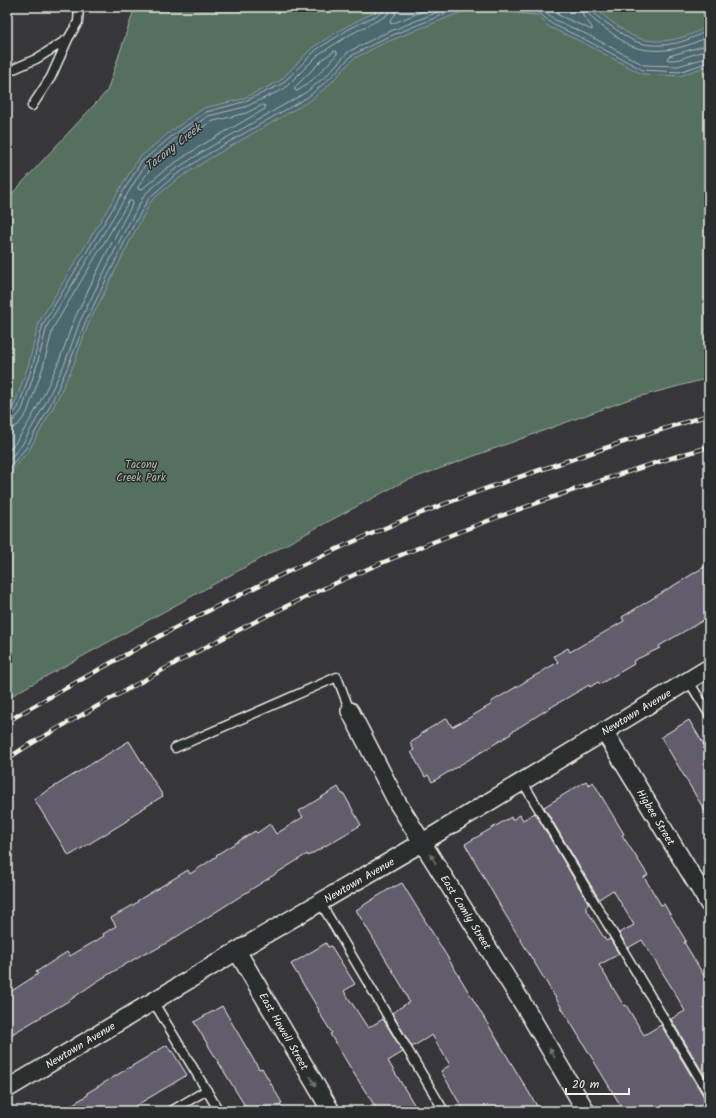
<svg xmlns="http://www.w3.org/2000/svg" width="716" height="1118" viewBox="0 0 716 1118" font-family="Kalam,sans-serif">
	<rect width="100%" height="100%" fill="#36363b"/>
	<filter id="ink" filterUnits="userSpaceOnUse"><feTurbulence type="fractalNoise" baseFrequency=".025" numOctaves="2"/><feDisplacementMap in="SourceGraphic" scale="8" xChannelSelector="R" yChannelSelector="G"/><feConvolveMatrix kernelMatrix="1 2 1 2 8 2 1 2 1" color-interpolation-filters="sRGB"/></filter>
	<g filter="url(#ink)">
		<path fill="#54705f" stroke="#a4b0a4" d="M135,7H709V378L630,399L403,482L318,527L23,689L7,699V201L8,198L107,91Z"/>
		<path fill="#4b6770" stroke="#8f9ea0" d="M385,7H474L384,43L353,59L332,82L311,100L210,158L175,181L151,201L131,239L88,325L73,366L52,410L29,450L7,476V415L14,406L29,363L39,322L138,159L170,132L204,108L242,99L280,81L313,47L347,26Z
			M493,7H595C601,14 608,19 616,25C622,29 628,34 635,37C660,46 687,39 709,25V65L680,76L642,74L582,42L549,27L537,15L503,12Z"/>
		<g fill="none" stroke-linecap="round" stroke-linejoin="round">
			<path stroke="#b0bab8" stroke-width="1" d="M396,7L395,15L390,21L391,24L434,7
				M502,7L538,12L552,24L584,39L643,70L679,72L709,62
				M540,7L555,20L586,34L644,65L678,66L709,57
				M550,7L558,15L592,30V27L583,16L581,7
				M587,7C587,17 599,24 606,29C614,34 621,41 629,45C653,56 688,49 709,35
				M592,7C593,15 602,20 608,24C616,29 624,36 632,40C656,51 688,43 709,29
				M709,43L703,46L669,56L667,59L669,60C683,61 695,51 709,51
				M335,51L337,52V54C325,67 313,82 297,91L295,90V87L323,59Z
				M263,105L265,106V109L202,145L167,168L141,190L138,189V187L150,169L179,144L210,122L246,113Z
				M7,417L11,416L18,408L33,364L43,324L141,162L172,136L206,112L243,102L282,84L316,50L349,29L383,12L385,7
				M7,422L14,420L22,410L37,365L47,326L145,165L175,139L208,116L245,107L284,89L319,54L351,34L386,16L389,12L390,7
				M7,428H12L18,425L27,413L43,367L53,328L129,201H132L133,203C112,241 93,279 75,318C69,331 65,347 59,361C45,392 30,427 7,453
				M7,462L22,445L44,406L65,363L80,321L123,234L145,194L170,173L205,150L305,93L326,76L348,52L381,35L450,7
				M7,470L26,448L49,408L69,364L85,323L127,237L149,198L173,177L208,154L308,97L329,79L351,56L383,39L462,7"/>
		</g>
		<path fill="#645c6d" stroke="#f4f1e8" d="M709,564V617L659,646L660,648L633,661L634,664L600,684L598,682L590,687L589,685L548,709L510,733L511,734L432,782L428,775L425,777L411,752L414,750L410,743L421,736L420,734L447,718L452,727L467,719L492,704L491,702L558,662L554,656L568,648L570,652L624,621L622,617Z
			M689,720L709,753V818L661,737Z
			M129,741L163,796L129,817L130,819L69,856L34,799Z
			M586,781L589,785L593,782L624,834L622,835L648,875L644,877L661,905L664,904L686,941L684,942L709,984V1083L671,1019L685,1011L672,988L642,940L628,948L619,933L634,925L613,890L599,899L544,807Z
			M338,787L342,794H344L361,825L308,856L307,854L170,941L149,953L148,951L96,982L70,1000L7,1037V994L38,974L36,972L67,952L70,956L104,936L103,934L116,926L111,918L138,902L137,901L188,870L190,874L217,856L216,855L255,831L257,833L270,824L276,834L303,817L299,811Z
			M535,813L589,904L585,907L606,941L610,939L619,954L599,965L610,983L624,1006L626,1005L644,1035L661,1025L704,1097L709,1099L692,1111H624L502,909L465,844L511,817L512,820L520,815L523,820Z
			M402,883L459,976L540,1111H464L441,1071L450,1065L432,1035L412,1047L392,1013L409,1002L403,988L356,910L394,886V887Z
			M326,943L328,947L331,946L355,984L344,991L368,1028L383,1019L403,1052L388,1061L418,1111H378L353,1072L330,1034L332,1033L318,1011L319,1010L291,964Z
			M222,1006L259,1069L262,1068L282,1103L280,1104L285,1111H248L194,1022Z
			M167,1045L171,1052L172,1051L187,1075L127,1111H61L88,1095L87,1093Z"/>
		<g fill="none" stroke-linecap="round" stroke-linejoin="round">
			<defs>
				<path id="service" d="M7,72L36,59L68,39L78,22L79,7
					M32,106L51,77L68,39
					M688,680L709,714
					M175,748L337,677L350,711
					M522,781L709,1094
					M320,902L444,1111
					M153,1001L219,1111
					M171,1111L207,1090"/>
				<path id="minor" d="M350,711L397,802L528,1012L586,1111
					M604,731L709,904
					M237,951L331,1111
					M7,1089L237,951L423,842L709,668"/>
			</defs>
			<use href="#service" stroke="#f4f1e8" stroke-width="11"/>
			<use href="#minor" stroke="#f4f1e8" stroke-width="20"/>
			<use href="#service" stroke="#2a2d2e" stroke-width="8"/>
			<use href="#minor" stroke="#2a2d2e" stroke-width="17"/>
			<defs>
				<path id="rail" d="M7,722C34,705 63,690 91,674C186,620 284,571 385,528C441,504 500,483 558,464C608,447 658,430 709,415
					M7,759L27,746C125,690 223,635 325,588C385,560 447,536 509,513C575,489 641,466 709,447"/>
			</defs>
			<use href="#rail" stroke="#f4f1e8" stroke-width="4.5"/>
			<use href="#rail" stroke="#2a2d2e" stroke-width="3" stroke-dasharray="9" stroke-linecap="butt"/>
		</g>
		<defs><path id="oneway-solid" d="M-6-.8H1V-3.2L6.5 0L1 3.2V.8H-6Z"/></defs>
		<g fill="#71726f">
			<use href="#oneway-solid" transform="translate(433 859) rotate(-122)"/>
			<use href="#oneway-solid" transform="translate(552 1053) rotate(-120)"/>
			<use href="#oneway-solid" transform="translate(313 1081) rotate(60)"/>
		</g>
	</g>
	<g text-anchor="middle" stroke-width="3" stroke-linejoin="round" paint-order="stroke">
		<g font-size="11" fill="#acb7aa" stroke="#2a2d2e">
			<text x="141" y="468">Tacony<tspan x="141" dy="13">Creek Park</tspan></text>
		</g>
		<g font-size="11" fill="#f4f1e8" stroke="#2a2d2e">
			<text transform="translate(636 712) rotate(-31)" y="4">Newtown Avenue</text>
			<text transform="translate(656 817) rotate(59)" y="4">Higbee Street</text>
			<text transform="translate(359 880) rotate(-30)" y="4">Newtown Avenue</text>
			<text transform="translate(466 912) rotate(58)" y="4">East Comly Street</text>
			<text transform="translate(284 1031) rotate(60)" y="4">East Howell Street</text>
			<text transform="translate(80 1045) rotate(-31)" y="4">Newtown Avenue</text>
		</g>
		<g font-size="12" font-style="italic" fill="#b0bab8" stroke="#2a2d2e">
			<text transform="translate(173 147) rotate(-38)" y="4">Tacony Creek</text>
		</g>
	</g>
	<rect width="716" height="1118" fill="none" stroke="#2a2d2e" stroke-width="24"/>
	<rect x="12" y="12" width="692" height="1094" fill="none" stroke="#f4f1e8" stroke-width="1.5" filter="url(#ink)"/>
	<path d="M566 1088v6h63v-6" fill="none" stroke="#f4f1e8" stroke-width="2"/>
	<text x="572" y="1088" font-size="12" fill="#f4f1e8" stroke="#2a2d2e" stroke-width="3" paint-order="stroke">20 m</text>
</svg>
